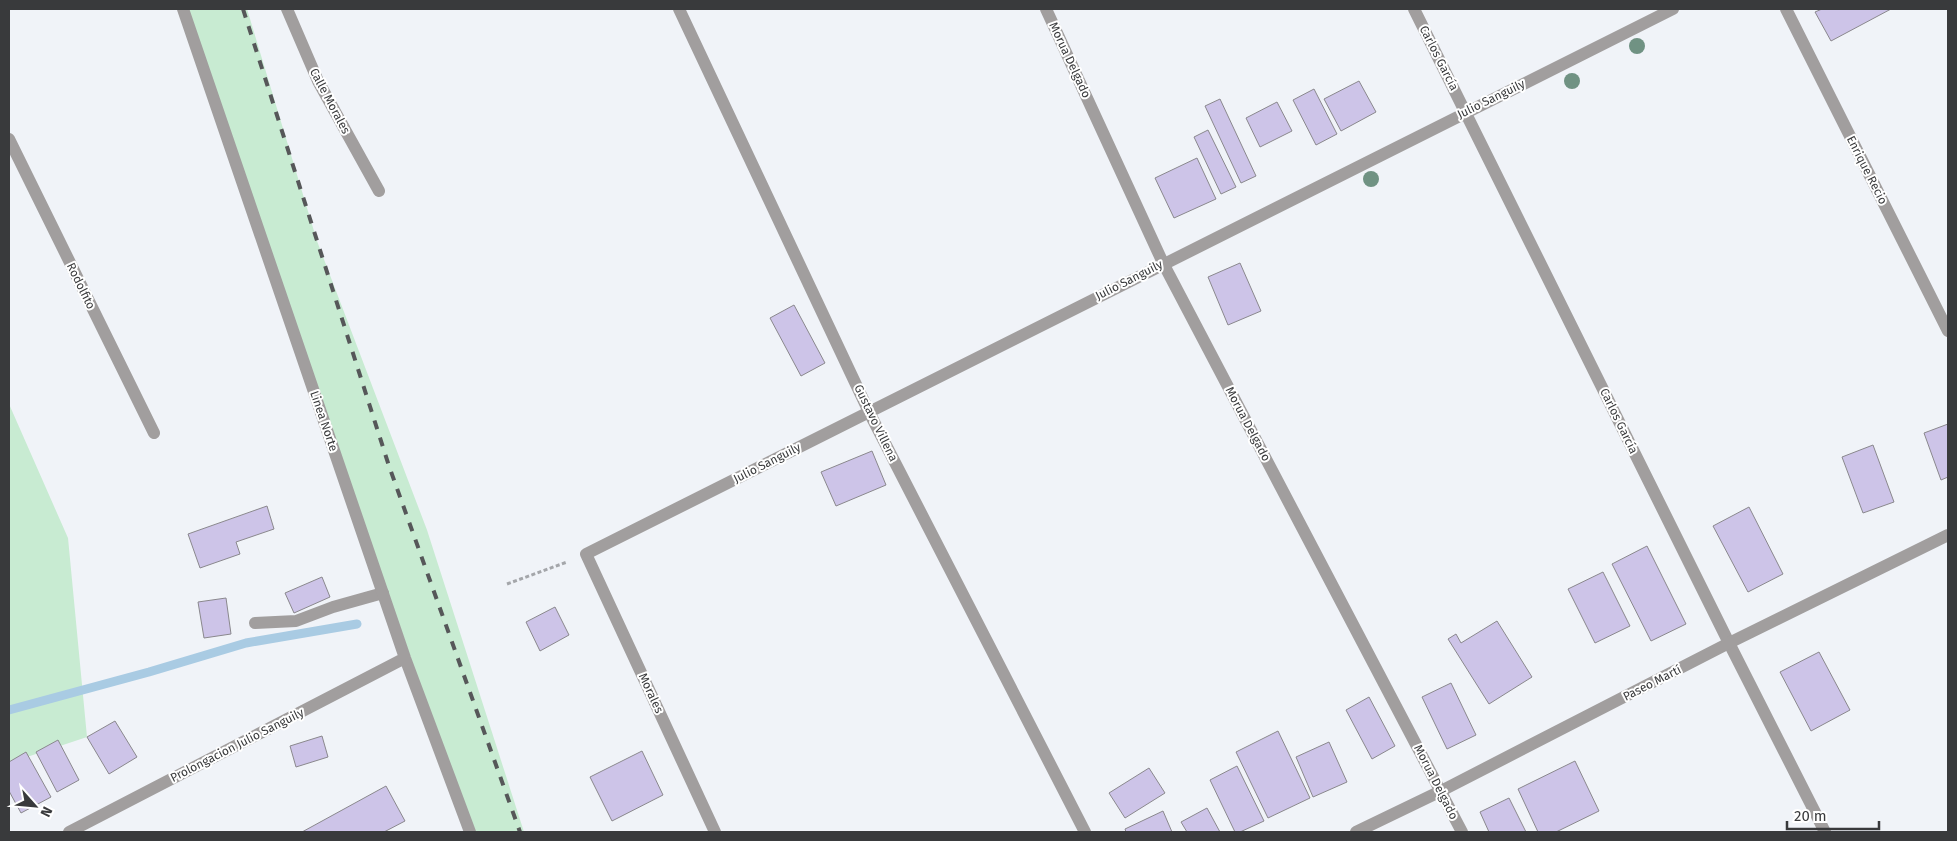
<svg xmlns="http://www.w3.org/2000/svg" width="1957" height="841" viewBox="0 0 1957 841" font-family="'Fira Sans',sans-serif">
	<rect width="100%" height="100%" fill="#f0f3f8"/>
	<path fill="#c8ebd2" d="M183,9H247L317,241L427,530L524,832H472Z
		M9,404L68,538L87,737L9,763Z"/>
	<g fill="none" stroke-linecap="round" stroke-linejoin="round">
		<path stroke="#a9cbe3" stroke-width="9" d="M9,710L149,672L246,643L357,624"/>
	</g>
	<path fill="#cdc4e8" stroke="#8a888d" d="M1822,9H1891L1831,41L1815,12Z
		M1359,81L1376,112L1341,131L1324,99Z
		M1314,89L1337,134L1316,145L1293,100Z
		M1220,99L1256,176L1241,183L1205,106Z
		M1277,102L1292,131L1260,147L1246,118Z
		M1208,130L1236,187L1221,194L1194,137Z
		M1197,158L1216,199L1174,218L1155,178Z
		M1240,263L1261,311L1228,325L1208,277Z
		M794,305L825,363L801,376L770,318Z
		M1948,424V477L1941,480L1924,433Z
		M1873,445L1894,502L1863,513L1842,457Z
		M872,451L886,485L836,506L821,472Z
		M267,506L274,529L236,542L240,554L200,568L188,534Z
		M1749,507L1783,574L1748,592L1713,526Z
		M1647,546L1686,624L1651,641L1612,564Z
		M1603,572L1630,626L1595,643L1568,589Z
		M322,577L330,597L294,613L285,593Z
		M226,598L231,634L204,638L198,602Z
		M555,607L569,635L540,651L526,622Z
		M1497,621L1532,677L1489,704L1448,639L1456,634L1461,643Z
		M1819,652L1850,710L1811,731L1780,672Z
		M1451,683L1476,735L1447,749L1422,697Z
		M1369,697L1395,746L1372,759L1346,710Z
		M115,721L137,757L109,774L87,737Z
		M1278,731L1310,798L1268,818L1236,752Z
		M322,736L328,757L296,767L290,746Z
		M58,740L79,780L57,792L36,752Z
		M1329,742L1347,782L1313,797L1296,757Z
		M642,751L663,795L612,821L590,777Z
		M26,752L51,797L21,813L9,791V762Z
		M1575,761L1599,811L1556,832H1538L1518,789Z
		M1237,766L1264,821L1240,832H1235L1210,780Z
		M1149,768L1165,793L1125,818L1109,793Z
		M386,786L405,821L384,832H302Z
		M1509,798L1526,832H1489L1480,812Z
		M1207,808L1220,832H1187L1181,822Z
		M1163,811L1172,832H1126L1125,829Z"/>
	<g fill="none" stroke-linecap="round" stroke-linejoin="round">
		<path stroke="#a4a6aa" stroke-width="3" stroke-dasharray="4 2.5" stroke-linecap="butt" d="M507,584L567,562"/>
		<path stroke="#a19e9e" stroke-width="12" d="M255,623L296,621L333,607L383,593"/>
		<path stroke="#a19e9e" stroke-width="12" d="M183,9L405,658L470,832
			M287,9L318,81L379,191
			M1046,9L1163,263L1462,832
			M1414,9L1729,643L1825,832
			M1786,9L1948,331
			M9,139L154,433
			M69,832L405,658
			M715,832L586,554L1673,9"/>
		<path stroke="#a19e9e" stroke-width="12" d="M679,9L869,412L1085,832
			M1356,832L1441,791L1729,643L1948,535"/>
		<path stroke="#565759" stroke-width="4" stroke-dasharray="9 9" stroke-linecap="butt" d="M243,9L389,466L520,832"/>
	</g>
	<g fill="#709283">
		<circle cx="1637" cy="46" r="8"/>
		<circle cx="1572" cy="81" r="8"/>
		<circle cx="1371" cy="179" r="8"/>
	</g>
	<g text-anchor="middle" stroke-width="4" stroke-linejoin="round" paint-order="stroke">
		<g font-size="12" fill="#393a3c" stroke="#fff">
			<text transform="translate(1439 58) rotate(63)" y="4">Carlos García</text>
			<text transform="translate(1070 60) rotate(65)" y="4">Morua Delgado</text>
			<text transform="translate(1491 99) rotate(-26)" y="4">Julio Sanguily</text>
			<text transform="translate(330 101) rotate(62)" y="4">Calle Morales</text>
			<text transform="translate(1867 170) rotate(63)" y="4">Enrique Recio</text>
			<text transform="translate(1129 280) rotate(-27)" y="4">Julio Sanguily</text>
			<text transform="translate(81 286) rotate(64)" y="4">Rodolfito</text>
			<text transform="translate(324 421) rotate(71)" y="4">Linea Norte</text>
			<text transform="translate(1619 421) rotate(64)" y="4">Carlos García</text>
			<text transform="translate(876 423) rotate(64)" y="4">Gustavo Villena</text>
			<text transform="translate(1248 424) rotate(62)" y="4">Morua Delgado</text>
			<text transform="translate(767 463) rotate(-27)" y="4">Julio Sanguily</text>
			<text transform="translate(1652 683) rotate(-27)" y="4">Paseo Martí</text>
			<text transform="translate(651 693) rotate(65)" y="4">Morales</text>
			<text transform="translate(237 745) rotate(-27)" y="4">Prolongacion Julio Sanguily</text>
			<text transform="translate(1436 782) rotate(63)" y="4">Morua Delgado</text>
		</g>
	</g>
	<rect width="1957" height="841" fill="none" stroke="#393a3c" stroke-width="20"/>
	<g transform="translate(35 806) rotate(117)" stroke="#ffffff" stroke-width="4" paint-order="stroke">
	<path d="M0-4L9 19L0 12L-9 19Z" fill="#393a3c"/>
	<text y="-8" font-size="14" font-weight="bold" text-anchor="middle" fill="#393a3c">N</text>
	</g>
	<path d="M1787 821v8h92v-8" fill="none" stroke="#393a3c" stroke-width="2.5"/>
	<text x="1794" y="821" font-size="15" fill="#393a3c" stroke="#ffffff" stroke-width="4" paint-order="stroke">20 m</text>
</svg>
